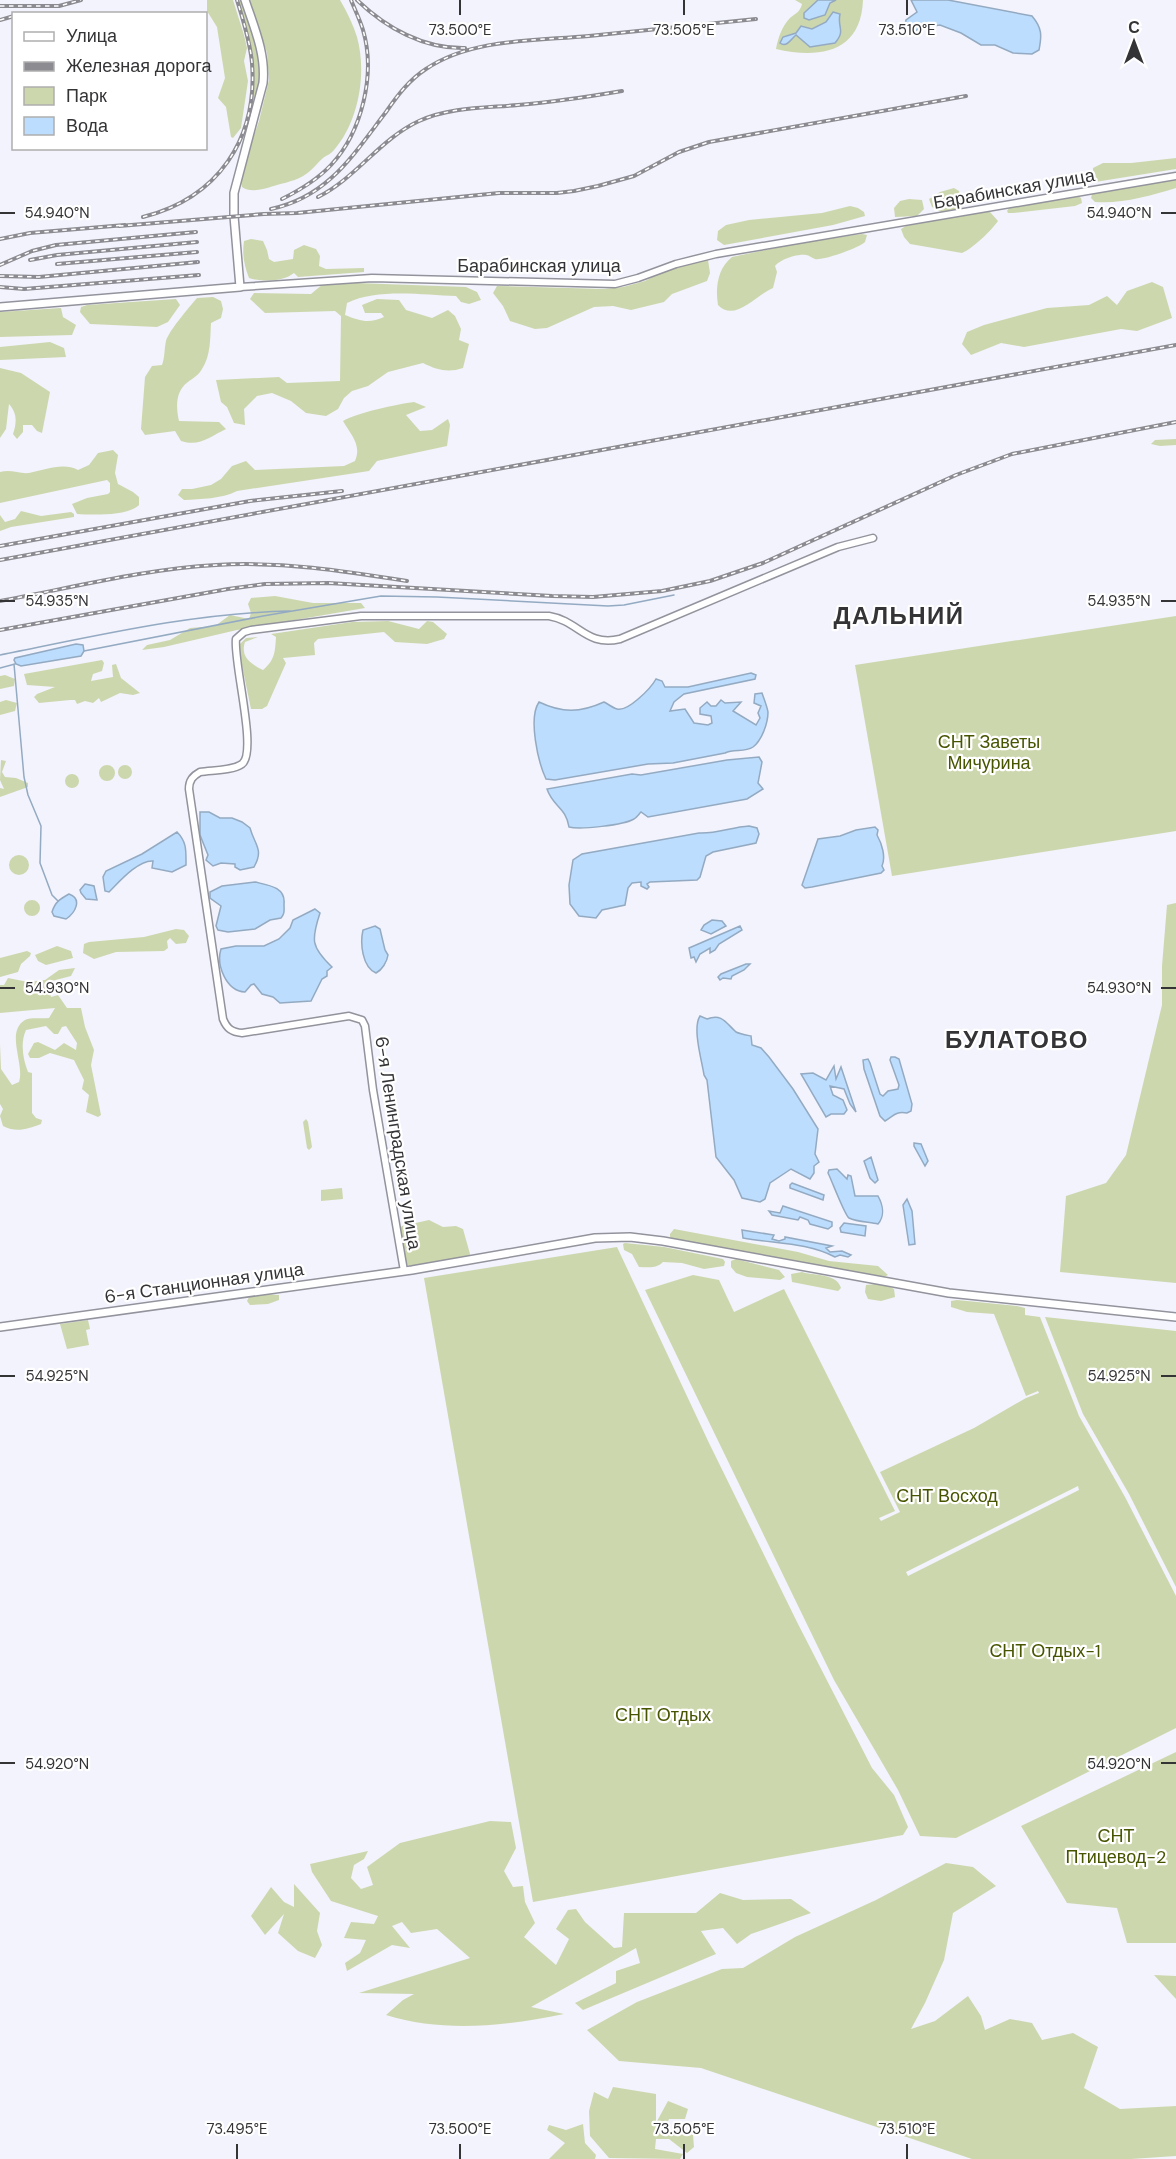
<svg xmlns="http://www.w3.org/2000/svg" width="1176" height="2159" viewBox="0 0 1176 2159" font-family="'DM Sans',sans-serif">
	<rect width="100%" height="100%" fill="#f2f3fc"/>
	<path fill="#cdd7ae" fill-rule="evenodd" d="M207,0H233L244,35L247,48L244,61L248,81L241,128L233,138L231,137L226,107L218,98L225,78L217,27L207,11Z
		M238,0H242C250,23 261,49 260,74C259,88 254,102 250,115C256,68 252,45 238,0Z
		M250,0H340C347,12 353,24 357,37C367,73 359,121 334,150C331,154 327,155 323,158C318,162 315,167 310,171C301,179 289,182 277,185C267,188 251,194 242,187L240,176L259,121L269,80L267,53Z
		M795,0H863C861,53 819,59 776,49C778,38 782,26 790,18C796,13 800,12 802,4Z
		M1176,158V169L1095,182L1093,179V168L1103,163H1131Z
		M1176,179V188C1149,196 1122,204 1095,202L1091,198L1092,194Z
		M954,188L959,191L963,206L960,209L941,212L932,207L929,199L940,192Z
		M1078,196L1081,198L1082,203L1075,206L1013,213H1008L1007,211L1009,208Z
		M909,199L922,200L924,209L917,216L895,217L894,208L900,201Z
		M850,206L858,208L864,212L865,216L833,225L724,245L717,240L718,231L726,225L749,220L822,213Z
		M984,211L990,212L998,221C991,231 972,249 962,253L910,244L904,237L901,229L906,226Z
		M862,234L867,235L865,242C859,248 822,261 815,259C812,258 809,255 806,255C797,254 781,259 775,266L777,272L773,288C757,294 735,323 718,305C715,287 718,268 732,257L798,243Z
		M251,239L263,241L267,250L269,259L274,262L293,259L294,250L304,245L316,249L320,256L319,266L326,269L364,268V272L298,277L294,273C283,282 262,282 249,278C244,265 242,254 244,241Z
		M706,259L708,260L710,273L707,281L672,294L664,302L631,310L613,306L594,307L547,328L535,329L510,321L503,306L493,293L497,286L603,289L623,287L645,281L663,271Z
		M1152,282L1163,287L1172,318L1137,331L1121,329L1024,347L1001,343L971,355L962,344L967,332L984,325L1047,308L1089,305L1107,296L1117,305L1127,291Z
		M356,283L466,287L477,292L481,300L469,304L461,302L456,296C423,295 377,288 347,303L345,315C360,321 369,324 384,317L381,313H365L362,305L377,299L399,300L406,310L432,318L448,310L455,316L461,329L459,340L469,344L463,368C448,373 437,370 423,363L388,372L368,386L352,391L344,398L338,409L326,416L306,413L291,401L272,393L257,396L244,409L245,425L234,423L227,407L221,402L216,380L279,377L287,383L340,381L341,316L335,311L265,313L250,299L254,293L311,294L323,284Z
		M213,297L221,301L223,309L221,318L211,323C210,339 211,355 202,369C199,375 193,378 188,382C175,391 176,408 179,421L219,422L226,429C209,437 200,447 181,441L175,431L145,435L141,429L145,377L152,366L162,365C165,357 164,350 166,341C168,332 190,306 197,298Z
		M176,299L180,305L168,322L157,327L90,324L80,312L81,307L87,305Z
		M61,308L63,317L76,325L72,335L0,337V312Z
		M50,342L64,348L66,357L0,360V347Z
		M0,368L21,373L50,392L42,433L37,431L32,425H23V432L17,439L13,434C17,422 17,413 9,404L6,429L0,438Z
		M414,402L426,407L406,415L420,431L432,430L448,419L450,425L447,446L377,461L369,471L237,491C221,499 201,499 184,500L178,495L182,489H192L211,485L221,479L232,466L246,461L255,470L344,466L355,461C362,445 351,435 343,421C356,413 398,404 414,402Z
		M1176,439V445L1160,446L1151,444L1155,440Z
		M113,450L118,455L115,473L118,484L133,492L139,497V505C128,516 94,515 77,514L72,504L87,498L108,494L110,492V483L107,480L0,503V472C11,469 19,474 29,473C45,470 63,462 78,470L89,465L98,453Z
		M21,511L41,516L71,512L74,514V517L11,527L0,531V515L5,522L15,519Z
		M275,596L313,603H361L365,608L237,630L164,647L142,650L147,645L170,640L190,628L215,626L230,615L249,619L251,613L248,604L251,598Z
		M1176,616V831L892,876L855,665Z
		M388,621L419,629L427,621L433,622L447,634L444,639L427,644L395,642L384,632L318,639L314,643L315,655L283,658L286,663L267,706L262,709H251L238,646L246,638L258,637L245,642C240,657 251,664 263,670C275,660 275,652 276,637L271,634L352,622Z
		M102,660L104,663L102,671L93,674L91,681L113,677L112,665L116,664L121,678L140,693L133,695L120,693L101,702L99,698L93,703L85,701L77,704L75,700H70L39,703L34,697L37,694L55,687L27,685L24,674Z
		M5,675L15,679L14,686L0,689V676Z
		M6,700L17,703L15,711L0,715V702Z
		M1,760L6,761L2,772L5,777L16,778L28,783V787L0,797V788L4,789L0,780Z
		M118 772a7 7 0 1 1 14 0a7 7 0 1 1-14 0Z
		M99 773a8 8 0 1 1 16 0a8 8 0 1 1-16 0Z
		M65 781a7 7 0 1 1 14 0a7 7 0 1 1-14 0Z
		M9 865a10 10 0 1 1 20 0a10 10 0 1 1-20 0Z
		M24 908a8 8 0 1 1 16 0a8 8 0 1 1-16 0Z
		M1176,903V1283L1060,1272L1066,1196L1106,1183L1126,1155L1162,1005V966L1167,905Z
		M176,929L184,930L189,936L186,943L176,944L170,938L167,941L168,948L164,951L116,952L94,959L83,953L84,944L89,942L144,937Z
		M57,946L71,951L73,958L46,965L38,961L35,955Z
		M27,951L31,953L30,956L21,964L18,972L0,977V958Z
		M75,968L71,976L48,982L51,997L58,995L67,1008H81L85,1027L94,1050L91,1065L101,1115L98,1117L86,1112L89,1095L82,1089L84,1080L74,1060L50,1053L39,1058H30L28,1054L34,1043L38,1042L55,1050L64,1043L76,1050L77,1043L66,1026L62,1027L58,1034H54L46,1026L26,1030C20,1043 23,1059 28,1072L32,1073V1113L36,1118L42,1120L41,1124C27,1129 17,1133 3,1126L0,1116L3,1109L0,1104V1044L1,1069L12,1085L19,1082C25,1064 5,1032 25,1020C31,1017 42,1019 49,1018L55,1008L0,1013V985H4L8,978L28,982L45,980L59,970Z
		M306,1119L308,1122L312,1147L309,1150L307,1148L303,1122Z
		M342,1188L343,1199L321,1201V1190Z
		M429,1220L443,1227L456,1226L463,1229L470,1254L469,1258L412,1267L406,1264L399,1229L402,1226Z
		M674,1229L798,1252L829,1261L878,1266L888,1275L880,1279L676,1241L670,1237V1234Z
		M625,1243L664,1247L723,1259L725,1262L724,1266L704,1269L682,1263L663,1262C656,1269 649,1267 639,1267L632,1254L624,1250L623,1244Z
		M617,1247L709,1443L798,1624L872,1768L894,1795L908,1827L903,1835L533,1902L424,1278Z
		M736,1259L779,1270L785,1277L780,1280L747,1277L736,1273L731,1267V1261Z
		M802,1272C814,1276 837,1273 841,1288L838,1291L792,1282L791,1274Z
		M693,1275L719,1280L734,1312L784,1289L895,1511L879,1518L881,1521L900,1512L880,1472L974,1428L1026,1398L1039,1393L1038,1391L1026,1396L994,1314L967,1312L951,1307V1301L957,1300L1017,1306L1025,1308V1315L1040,1317L1079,1416L1125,1497L1176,1596V1728L956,1838L920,1836L898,1790L834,1680L645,1290ZM1078,1486L1079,1490L908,1576L906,1572Z
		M876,1284L888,1286L894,1289L895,1297L881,1301L868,1299L865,1292L866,1285Z
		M264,1294L279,1295V1300L268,1304L250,1305L247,1301L249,1297Z
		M1045,1317L1176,1331V1587L1129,1494L1083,1414Z
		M88,1320L90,1329L86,1330L89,1345L67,1349L60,1324Z
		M1176,1752V1943H1127L1117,1908L1067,1903L1021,1826Z
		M490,1821L511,1822L516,1848L504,1871L513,1887L523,1886L525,1902L535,1923L524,1937L556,1965L569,1939L556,1929L568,1910L576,1909L585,1922L614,1948L622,1947L624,1913H696L720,1893L743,1900L791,1899L811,1913L751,1934L737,1944L723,1928L701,1931L716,1954L583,2010L575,2003L616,1983V1971L640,1963L636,1948L531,2007L564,2014C505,2026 444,2033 386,2015L403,2000L414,1994L359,1993L470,1958L437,1929L411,1933L402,1922L392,1926L410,1948L392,1945L347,1971L345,1963L360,1953L366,1940L344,1938L351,1922L374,1924L378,1916L331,1901L312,1872L310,1864L368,1851L364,1859L354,1865L351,1878L361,1889L373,1885L367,1867L400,1843Z
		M946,1863L973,1867L996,1886L953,1913L944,1960L925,2003L911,2029L935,2021L968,1996L981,2016L985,2030L1010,2019L1032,2023L1042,2040L1073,2033L1098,2047L1084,2088L1120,2109L1176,2106V2156L1131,2159H972L701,2068L619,2061L587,2030L637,2002L722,1969L743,1968L795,1937L876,1900Z
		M294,1884L320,1913L317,1931L322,1945L315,1958L298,1951L278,1933L284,1914L265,1935L251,1916L271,1887L284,1902L294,1907Z
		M1154,1975L1176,1976V1999Z
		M613,2087L656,2094V2123L668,2101L688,2109L685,2119H669L663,2132L679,2128L693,2135L694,2147L687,2153L669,2139H656L655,2149L683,2154L680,2159L609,2158L590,2136L589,2111L594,2092L608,2099Z
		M583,2124L585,2143L596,2155L595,2159H549L565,2143L547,2130L549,2125L566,2130Z"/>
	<path fill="#bcddfd" stroke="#93aac2" stroke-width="1.5" d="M818,0H836L830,3L825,15L809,20L804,18V13Z
		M911,0H948L1032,16C1042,28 1042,35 1039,50L1032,54L1013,53L995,45H981L961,33L940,25L919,28L914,33H908L904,28L906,20L917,12Z
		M833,12L840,14C837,28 846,30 835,43L810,47L796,35C791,39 787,48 780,43L783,37L796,33L801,26L812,29L826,22Z
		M76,644L83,645L84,651L81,656L21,666L16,664L14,660L15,658Z
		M751,673L756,675L755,679L684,694L674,702L670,711L685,709L694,723L708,725L712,723L711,716L700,714V708L707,702L711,706H716L721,700L725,703L741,702L733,711L756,725L760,718L758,713L761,706L754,703L755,694L762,693C764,699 767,706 768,712C768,723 762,740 753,747C744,753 734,748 725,753L673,763L648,764L555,780L546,779C538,762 528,718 539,702C562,713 580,713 604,702C608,704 613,708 617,709C628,712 651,688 656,679L662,681L665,687H688Z
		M759,757L762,762L758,783L763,789L747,799L648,817L641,812C639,814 637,817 634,819C624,825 580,830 569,827C566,807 553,807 547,789L632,774L641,775L727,760Z
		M200,812H209L220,818H232L242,822L250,828C255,846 264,849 254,867L240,870L235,867V864L221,863L213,866L206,860L208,855L200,835Z
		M749,826L757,828L759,834L756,843L713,852L706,856L700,877L697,880L650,882L647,884L649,887L647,889L641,886V882L632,883L628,888L625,905L602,910L596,918L579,916L570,904L569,885L573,860L582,854L699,833C716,834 732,827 749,826Z
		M875,827L878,830L877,835C882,844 886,857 882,866L884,870L881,873L812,887L805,888L802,885L818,839L840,836L856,830Z
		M177,832C187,842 186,851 186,865L172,872L152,868L153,861C138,860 119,882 109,892L105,891L103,877L106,871L142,854Z
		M255,882C268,885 286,887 284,904C284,911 285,913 281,918L270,920L255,929L228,932L218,930L216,926L221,906L210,898V892L222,886Z
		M85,884L94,886L97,900L86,899L81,893L80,890Z
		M69,894C83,899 75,913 66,919L54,916L52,912C55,902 60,899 69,894Z
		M315,909L320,913C311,940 311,947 332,967L327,971V976L322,979L311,1001L280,1003L273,997L262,994L254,984L251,985L245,992C226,991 216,965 221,949L236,946H264L279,939L290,928L293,920Z
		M712,920L722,921L726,926L711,934L701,930L704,925Z
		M375,926L380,929L385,950L388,955C387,962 382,970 376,973C362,967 360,943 363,930Z
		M740,926L742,930L719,944L715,950L710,953V948L700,954L696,962L694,957L691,958L689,948Z
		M746,964H750L744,970L732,976L731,979L723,978L720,980L718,977L721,974Z
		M700,1016L707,1019C722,1013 726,1023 736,1032C740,1034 746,1035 751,1036L752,1045L761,1048L769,1057L793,1089L818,1129L815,1154L819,1162L814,1166V1173L810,1179L791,1169L770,1183L765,1199L760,1202L742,1198L734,1180L716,1157L707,1080L704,1075C702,1061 692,1028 700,1016Z
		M891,1057H895L899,1059L912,1104L911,1111L907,1113C895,1111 894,1116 885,1121L880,1116L864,1069L863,1060L868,1059L870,1063L880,1094L883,1096L888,1091L898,1089L899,1085L890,1060Z
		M834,1066L836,1079L841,1067L856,1112L850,1104L844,1089L830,1086L833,1095L843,1100L847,1110L844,1114H831L826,1117L801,1074L813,1073L826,1080Z
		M914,1143L921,1144L928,1161L925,1166L914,1146Z
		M871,1157L878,1180L875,1183L870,1178L864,1161Z
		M837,1169L847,1179L848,1175L851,1176L855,1196H878C883,1205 885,1216 878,1224C870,1222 857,1222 849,1218C845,1216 832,1181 828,1173L829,1170Z
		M792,1183L824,1195L823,1200L790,1188V1185Z
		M907,1199L912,1211L915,1244L909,1245L903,1205Z
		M783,1206L832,1222V1226L828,1229L810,1224L808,1220L800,1217L798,1220L772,1215L769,1211L780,1213Z
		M844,1223L866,1226L865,1236L841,1232L840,1228Z
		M742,1230L774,1235L772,1239L779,1241L785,1239V1237L832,1246L826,1248L830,1252L842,1251L851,1255L848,1257L840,1255L835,1257C806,1242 775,1244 743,1238Z"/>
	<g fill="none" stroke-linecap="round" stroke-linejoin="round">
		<path stroke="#93aac2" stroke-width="1.5" d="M84,651L263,616L381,596L437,597L608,606L624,605L674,595
			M0,655C96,636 192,613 290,611
			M14,664L24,777L28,795L41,826L40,863L52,895L58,901
			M0,668L15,664"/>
		<defs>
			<path id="tertiary" d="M240,287L372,278L615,284L638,278L676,264L716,254L1176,176
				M404,1271L373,1090L365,1026L362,1020L349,1016L242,1033C232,1032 227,1029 223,1019L189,789C189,780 193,776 200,772C212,770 232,771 242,764C258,752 233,662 236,639L244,632L251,630L361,616H549C579,621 586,647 620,639L838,547L873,538"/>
			<path id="secondary" d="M0,307L240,287L234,216V193L263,83C266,54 254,27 245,0
				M0,1327L412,1270L595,1238L630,1237L663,1241L949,1293L1176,1317"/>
		</defs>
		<use href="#tertiary" stroke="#92939c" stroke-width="9"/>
		<use href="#secondary" stroke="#92939c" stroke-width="10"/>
		<use href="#tertiary" stroke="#fff" stroke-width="6"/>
		<use href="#secondary" stroke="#fff" stroke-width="7"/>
		<defs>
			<path id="rail" d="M357,0C386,28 424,49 465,48
				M0,6H59L81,0
				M0,20L14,16
				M318,197C356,178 380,139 419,121C450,107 485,108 518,105C553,102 587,97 622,91
				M282,199C300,190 317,180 331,165C362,132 376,74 363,30C360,20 355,10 351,0
				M271,209C328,197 353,155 386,112C397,96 409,80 426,69C472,38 535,41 589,36C645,30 701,25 756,19
				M143,217C218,198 258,139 252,63C250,41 243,20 237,0
				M119,226L264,214L297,213L499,193H557L574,191L598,186L634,176L679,152L709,142L966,96
				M0,239L30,233L125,225
				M30,260L57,255L197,242
				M57,264L197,252
				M0,265L32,251L56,245L196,232
				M0,276L39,277L198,262
				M0,287L24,289L199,275
				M0,546L250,501L342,491
				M0,560L1176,345
				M0,601C71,588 144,569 216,565C281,561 344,571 407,581
				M0,630L228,589L265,584L328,583L552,596L593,597L662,591L710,581L763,563L956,475L1012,454L1176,422"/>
		</defs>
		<use href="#rail" stroke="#8b8b91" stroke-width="4"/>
		<use href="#rail" stroke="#fff" stroke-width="1.5" stroke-dasharray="4.5" stroke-linecap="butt"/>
	</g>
	<path fill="none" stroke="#343437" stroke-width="2" d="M460,0V15M684,0V15M907,0V15M0,213H15M1161,213H1176M0,601H15M1161,601H1176M0,988H15M1161,988H1176M0,1376H15M1161,1376H1176M0,1763H15M1161,1763H1176M237,2144V2159M460,2144V2159M684,2144V2159M907,2144V2159"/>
	<g text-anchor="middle" stroke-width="4.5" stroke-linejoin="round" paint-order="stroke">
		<g font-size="18" fill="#343437" stroke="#fff">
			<text transform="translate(1014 189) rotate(-10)" y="6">Барабинская улица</text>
			<text x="539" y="272">Барабинская улица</text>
			<text transform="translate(398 1143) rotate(81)" y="6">6-я Ленинградская улица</text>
			<text transform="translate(204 1283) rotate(-8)" y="6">6-я Станционная улица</text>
		</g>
		<g font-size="18" fill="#475400" stroke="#fff">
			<text x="989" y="748">СНТ Заветы<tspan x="989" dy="21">Мичурина</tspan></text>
			<text x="947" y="1502">СНТ Восход</text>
			<text x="1045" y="1657">СНТ Отдых-1</text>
			<text x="663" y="1721">СНТ Отдых</text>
			<text x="1116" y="1842">СНТ<tspan x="1116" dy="21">Птицевод-2</tspan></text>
		</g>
		<g font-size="24" font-weight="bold" letter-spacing="1.5" fill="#343437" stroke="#fff">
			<text x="899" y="624">ДАЛЬНИЙ</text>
			<text x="1017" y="1048">БУЛАТОВО</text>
		</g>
	</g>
	<g font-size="15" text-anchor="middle" fill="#343437" stroke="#fff" stroke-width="4.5" stroke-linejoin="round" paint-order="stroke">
		<text x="460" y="35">73.500°E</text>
		<text x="684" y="35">73.505°E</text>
		<text x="907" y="35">73.510°E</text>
		<text x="57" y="218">54.940°N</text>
		<text x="1119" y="218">54.940°N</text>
		<text x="57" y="606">54.935°N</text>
		<text x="1119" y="606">54.935°N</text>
		<text x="57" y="993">54.930°N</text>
		<text x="1119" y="993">54.930°N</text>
		<text x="57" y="1381">54.925°N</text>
		<text x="1119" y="1381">54.925°N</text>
		<text x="57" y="1769">54.920°N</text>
		<text x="1119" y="1769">54.920°N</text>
		<text x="237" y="2134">73.495°E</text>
		<text x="460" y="2134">73.500°E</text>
		<text x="684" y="2134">73.505°E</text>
		<text x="907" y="2134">73.510°E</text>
	</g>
	<rect x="12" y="12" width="195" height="138" fill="#ffffff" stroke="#aeaeaf" stroke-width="1.5"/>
	<rect x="24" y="32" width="30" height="9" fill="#ffffff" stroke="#aeaeaf" stroke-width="1.5"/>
	<text x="66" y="42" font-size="18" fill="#343437">Улица</text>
	<rect x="24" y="62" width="30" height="9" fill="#8b8b91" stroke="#aeaeaf" stroke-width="1.5"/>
	<text x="66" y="72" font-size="18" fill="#343437">Железная дорога</text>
	<rect x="24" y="87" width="30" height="18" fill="#cdd7ae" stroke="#aeaeaf" stroke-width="1.5"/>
	<text x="66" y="102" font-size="18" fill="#343437">Парк</text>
	<rect x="24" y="117" width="30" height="18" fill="#bcddfd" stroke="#aeaeaf" stroke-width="1.5"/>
	<text x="66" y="132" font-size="18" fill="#343437">Вода</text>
	<g transform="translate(1134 42)" stroke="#ffffff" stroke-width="4.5" paint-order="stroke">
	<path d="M0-4.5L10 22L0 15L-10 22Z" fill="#343437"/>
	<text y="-9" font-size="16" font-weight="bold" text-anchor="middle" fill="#343437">С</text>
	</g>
</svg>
